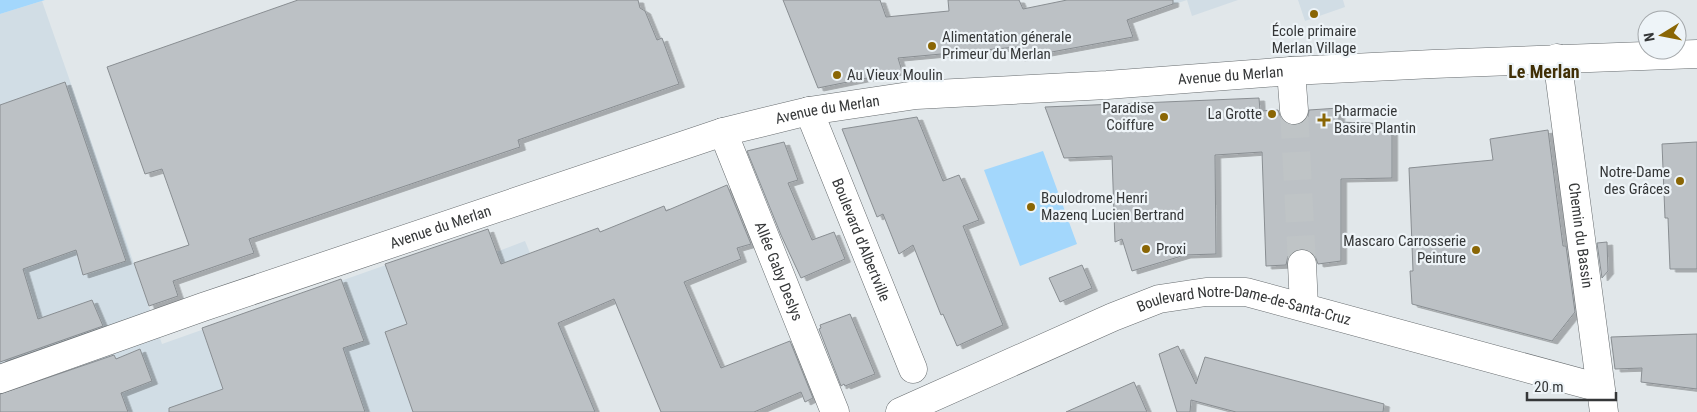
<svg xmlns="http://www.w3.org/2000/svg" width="1697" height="412" viewBox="0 0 1697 412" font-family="'Roboto Condensed',sans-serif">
	<defs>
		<filter id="shadow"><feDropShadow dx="5.5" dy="3" stdDeviation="0" flood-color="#0004"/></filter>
	</defs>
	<rect width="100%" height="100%" fill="#e1e7ea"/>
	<path fill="#d1dde5" d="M1156,0H1238L1192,16L1187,0L1159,9Z
		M1298,0H1343L1345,7L1305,21Z
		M42,1L162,344L488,229L496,252L525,241L596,412H0V14Z"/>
	<path fill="#a3d7fc" d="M0,0H45L0,14Z
		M1043,151L1077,244L1020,266L984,170Z"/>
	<path fill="#bcc1c5" stroke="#898e92" filter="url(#shadow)" d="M298,0H638L640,8L645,11L657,40L662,38L679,84L518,140L520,147L249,239L254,253L173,281L178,296L149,306L134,263L189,245L162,169L145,174L107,67Z
		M783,0H880L886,17L949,11L948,0H1019L1023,9L1067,0H1173V4L1127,20L1133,37L1019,58L1017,47L898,58L902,71L818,88Z
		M65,82L126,261L83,275L76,250L23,269L38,319L92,300L103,326L0,362V105Z
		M1259,98L1260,111L1278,110L1281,118L1288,124L1295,126L1302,123L1308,117L1309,110L1339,108V122L1392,124V178L1341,179V261L1318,264L1315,256L1310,250L1301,248L1293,251L1288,256L1286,265L1266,266L1262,152L1215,155L1216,254L1185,255L1132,271L1122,239L1115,242L1112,156L1064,158L1045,107Z
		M917,117L943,181L959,175L979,220L963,226L1003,325L957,346L943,314L941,315L913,245L899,254L883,214L877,217L842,129Z
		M1548,130L1563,246H1566L1575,312L1552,341L1412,304L1410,271H1413L1409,168L1493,160L1490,139Z
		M784,142L798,180L788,183L812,240L834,232L845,259L801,278L781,235L747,151Z
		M1697,142V269H1670L1668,218H1665L1662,144Z
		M727,185L751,244L737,248L741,259L684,282L721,368L790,341L813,398L805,402L801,392L754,412H661L614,299L558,323L595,412H413L385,332L407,324L385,264L488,229L501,264L598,228L600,232L664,206L666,211Z
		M1607,242L1608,271L1602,278L1597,243Z
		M1082,265L1092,288L1060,302L1049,278Z
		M341,279L364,341L343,348L365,412H169V408L223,389L202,328Z
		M850,314L875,374L845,386L844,384L841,386L819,329L821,328L820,325Z
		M1697,334V389L1641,382L1642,368L1615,369L1611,337Z
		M1178,346L1196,384L1205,357L1384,404L1383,412H1236L1191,400L1190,412H1177L1159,354Z
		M140,349L152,381L121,393L128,412H0V394L114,355L116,359Z
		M1134,382L1147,412H1066Z"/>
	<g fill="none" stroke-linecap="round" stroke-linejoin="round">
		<path stroke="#bfc4c6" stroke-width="28" stroke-dasharray="28 14" stroke-linecap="butt" d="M1294,110L1302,264"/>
		<defs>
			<g id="minor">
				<path id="s1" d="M1557,58L1604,412"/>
				<path d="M1291,71L1294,110"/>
				<path id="s2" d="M809,111L913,369"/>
				<path id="s3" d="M723,132L835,412"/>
				<path d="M1302,264L1304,307"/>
				<path id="s4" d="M0,379L203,307L723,132L809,111L916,95L1107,85L1291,71L1433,64L1697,54"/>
				<path id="s5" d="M900,412L1113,317L1159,299L1206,292H1246L1600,388"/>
			</g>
		</defs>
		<use href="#minor" stroke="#676c6f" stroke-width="29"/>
		<use href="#minor" stroke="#fff" stroke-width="28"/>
	</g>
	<g fill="#8a6605" stroke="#eef4f8" stroke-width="2">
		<circle cx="1314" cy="14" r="5"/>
		<circle cx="932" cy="46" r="5"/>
		<circle cx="837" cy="75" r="5"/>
		<circle cx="1272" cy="114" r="5"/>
		<circle cx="1164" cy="117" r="5"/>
		<path d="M1321.5 112.5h5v5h5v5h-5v5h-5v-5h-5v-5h5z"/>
		<circle cx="1680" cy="181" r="5"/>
		<circle cx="1031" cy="207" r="5"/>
		<circle cx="1146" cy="249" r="5"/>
		<circle cx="1476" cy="250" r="5"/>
	</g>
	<g text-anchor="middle" stroke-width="4.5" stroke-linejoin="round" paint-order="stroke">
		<g font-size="15" fill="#353738" stroke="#eef4f8" text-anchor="start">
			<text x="1314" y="36" text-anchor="middle">École primaire<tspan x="1314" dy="17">Merlan Village</tspan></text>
			<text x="942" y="42">Alimentation génerale<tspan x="942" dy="17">Primeur du Merlan</tspan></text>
			<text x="847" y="80">Au Vieux Moulin</text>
			<text x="1154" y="113" text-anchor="end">Paradise<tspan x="1154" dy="17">Coiffure</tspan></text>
			<text x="1334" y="116">Pharmacie<tspan x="1334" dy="17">Basire Plantin</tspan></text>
			<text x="1262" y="119" text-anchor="end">La Grotte</text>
			<text x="1670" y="177" text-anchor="end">Notre-Dame<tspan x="1670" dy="17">des Grâces</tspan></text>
			<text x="1041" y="203">Boulodrome Henri<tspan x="1041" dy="17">Mazenq Lucien Bertrand</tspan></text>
			<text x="1466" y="246" text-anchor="end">Mascaro Carrosserie<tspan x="1466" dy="17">Peinture</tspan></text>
			<text x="1156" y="254">Proxi</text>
		</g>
		<g font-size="15" fill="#353738" stroke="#eef4f8">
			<text dy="5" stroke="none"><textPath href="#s4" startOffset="1276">Avenue du Merlan</textPath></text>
			<text dy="5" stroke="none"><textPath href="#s4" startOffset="871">Avenue du Merlan</textPath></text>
			<text dy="5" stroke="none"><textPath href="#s4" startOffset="466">Avenue du Merlan</textPath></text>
			<text dy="5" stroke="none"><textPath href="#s1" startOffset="179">Chemin du Bassin</textPath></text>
			<text dy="5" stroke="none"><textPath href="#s2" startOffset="139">Boulevard d'Albertville</textPath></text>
			<text dy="5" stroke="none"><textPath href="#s3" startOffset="150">Allée Gaby Deslys</textPath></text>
			<text dy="5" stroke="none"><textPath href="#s5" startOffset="369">Boulevard Notre-Dame-de-Santa-Cruz</textPath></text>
		</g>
		<g font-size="18" font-weight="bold" fill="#402f06" stroke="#eef4f8">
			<text x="1544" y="78">Le Merlan</text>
		</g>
	</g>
	<g transform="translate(1662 35) rotate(260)"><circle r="24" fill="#eef4f8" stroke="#a4a8ab"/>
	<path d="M0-4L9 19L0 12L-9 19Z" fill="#8a6605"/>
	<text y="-8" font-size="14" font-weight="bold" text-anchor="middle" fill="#353738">N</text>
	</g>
	<path d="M1527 392v8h89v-8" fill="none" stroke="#353738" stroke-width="2.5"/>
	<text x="1534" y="392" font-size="15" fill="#353738" stroke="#eef4f8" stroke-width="4" paint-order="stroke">20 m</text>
</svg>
